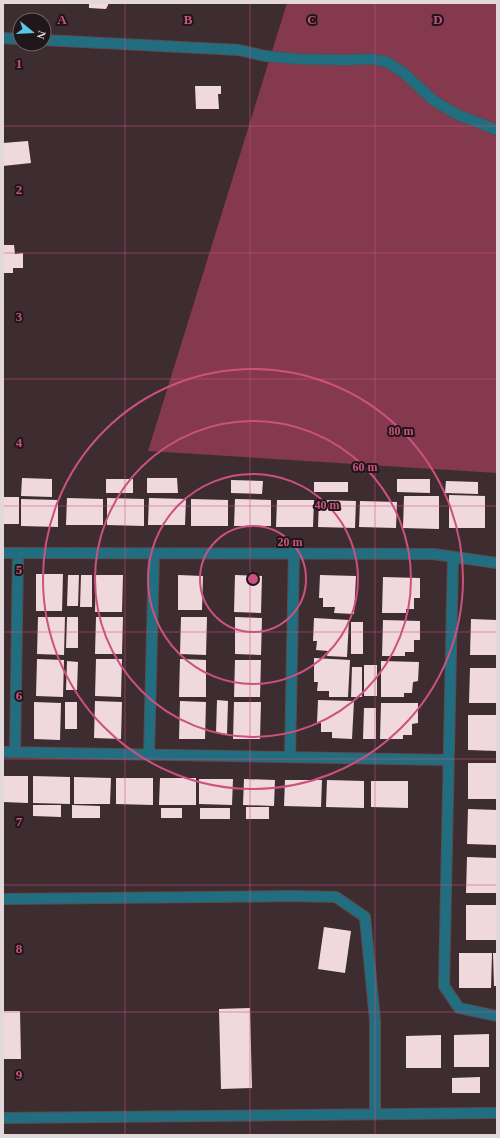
<svg xmlns="http://www.w3.org/2000/svg" width="500" height="1138" viewBox="0 0 500 1138" font-family="Georgia,serif">
	<rect width="100%" height="100%" fill="#3d2d30"/>
	<path fill="#84394e" d="M287,3H497V473L148,451Z"/>
	<path fill="#f0d9dd" d="M89,3H109L106,9L89,8Z
		M195,86H221V94H218L219,109H196Z
		M28,141L31,163L3,166V143Z
		M3,245H14L15,254L23,253V268H13V273H3Z
		M22,478L52,479V497L21,496Z
		M147,478H177L178,493H147Z
		M106,479H133V493H106Z
		M397,479H430V493L397,492Z
		M231,480L263,481L262,494L231,493Z
		M446,481L478,482V494L445,493Z
		M314,482H348V492H314Z
		M449,495L485,496V528H449Z
		M404,496H439V529L403,528Z
		M3,497H19V524H3Z
		M67,498L103,499V525H66Z
		M107,498L144,499V526L107,525Z
		M149,498L186,499L185,525H148Z
		M21,499L58,500V527L21,526Z
		M191,499L228,500V526H191Z
		M235,499L271,500V526H234Z
		M277,500H314L313,527H276Z
		M319,500L356,501L355,528L318,527Z
		M360,501L397,502L396,528L359,527Z
		M36,574H63L62,611H36Z
		M68,575H79L78,606H67Z
		M81,575H92V607H80Z
		M96,575H123L122,612H95Z
		M178,575L203,576L202,610H178Z
		M235,575L262,576L261,613L234,612Z
		M320,575L356,576L354,614L334,613L335,607H323V598H319Z
		M383,577L420,578V598H414V609H406V613H382Z
		M38,617H65L64,655L37,654Z
		M67,617H78V648H66Z
		M96,617H123L122,654H95Z
		M181,617H207L206,655L180,654Z
		M235,617L262,618L261,655L235,654Z
		M314,618L349,620L347,657L327,656L328,651L316,650L317,641H313Z
		M471,619L497,620V655H470Z
		M383,620L420,621V640H414V652H405V656H382Z
		M351,622H363V654H351Z
		M314,658L350,660L348,697H329V691H317L318,682H314Z
		M37,659L64,660L63,697L36,696Z
		M96,659H122L121,697L95,696Z
		M180,659L206,660V697H179Z
		M235,660H261L260,697H234Z
		M67,661L78,662L77,690H66Z
		M381,661L419,662L418,681L413,682L412,693H404V697H381Z
		M364,665H377V696H364Z
		M352,667H362V697H351Z
		M470,668H497V703H469Z
		M217,700L228,701L227,734L216,733Z
		M318,700L354,701L352,739L332,738V732H321V723H317Z
		M95,701L122,702L121,739L94,738Z
		M180,701L206,702L205,739H179Z
		M34,702L61,703L60,740L34,739Z
		M65,702H77V729H65Z
		M234,702H261L260,739H233Z
		M381,703H418V723L412,724V735H403V739H380Z
		M364,708H376V739H363Z
		M468,715H497V751L468,750Z
		M468,763H497V799H468Z
		M3,776H28V803L3,802Z
		M33,776L70,777V804L33,803Z
		M74,777L111,778L110,804H74Z
		M116,778H153V805L116,804Z
		M160,778H196V805H159Z
		M199,779H233L232,805L199,804Z
		M244,779L275,780L274,806L243,805Z
		M285,780H322L321,807L284,806Z
		M327,780L364,781V808L326,807Z
		M371,781H408V808L371,807Z
		M33,805H61V817L33,816Z
		M72,805L100,806V818H72Z
		M246,807H269V819H246Z
		M161,808H182V818H161Z
		M200,808H230V819H200Z
		M468,809L497,810V845L467,844Z
		M467,857L497,858V893H466Z
		M466,905H497V940H466Z
		M324,927L351,931L345,973L318,969Z
		M459,953H492L491,988H459Z
		M493,953H497V986H494Z
		M250,1008L252,1088L221,1089L219,1009Z
		M3,1011H20L21,1059H3Z
		M489,1034V1067H454V1035Z
		M441,1035V1068H406V1036Z
		M480,1077V1093H452V1078Z"/>
	<g fill="none" stroke-linecap="round" stroke-linejoin="round">
		<defs>
			<path id="minor" d="M3,38L20,39
				M44,40L239,50L265,56L297,59L345,60L371,59L387,62L404,73L433,100L456,114L497,130
				M3,553L433,554L497,563
				M453,557L444,986L459,1008L497,1016
				M3,752L449,760
				M15,752L18,553
				M149,755L154,553
				M290,757L294,553
				M3,899L293,896L336,897L365,917L375,1020V1114
				M3,1118L497,1113"/>
		</defs>
		<use href="#minor" stroke="#5b4c4e" stroke-width="12"/>
		<use href="#minor" stroke="#206e80" stroke-width="10"/>
	</g>
	<path fill="none" stroke="#cc5181" stroke-width="1" stroke-opacity="0.55" d="M125,3V1135M250,3V1135M375,3V1135M3,126H497M3,253H497M3,379H497M3,506H497M3,632H497M3,759H497M3,885H497M3,1012H497"/>
	<g fill="none" stroke="#cc5181" stroke-width="2">
		<circle cx="253" cy="579" r="53"/>
		<circle cx="253" cy="579" r="105"/>
		<circle cx="253" cy="579" r="158"/>
		<circle cx="253" cy="579" r="210"/>
	</g>
	<g font-size="13" text-anchor="middle" font-weight="bold" fill="#cc5181" stroke="#1f1719" stroke-width="4" stroke-linejoin="round" paint-order="stroke">
		<text x="62" y="24">A</text>
		<text x="188" y="24">B</text>
		<text x="312" y="24">C</text>
		<text x="438" y="24">D</text>
		<text x="19" y="68">1</text>
		<text x="19" y="194">2</text>
		<text x="19" y="321">3</text>
		<text x="19" y="447">4</text>
		<text x="19" y="574">5</text>
		<text x="19" y="700">6</text>
		<text x="19" y="826">7</text>
		<text x="19" y="953">8</text>
		<text x="19" y="1079">9</text>
	</g>
	<circle cx="253" cy="579" r="6" fill="#cc5181" stroke="#1f1719" stroke-width="2"/>
	<g font-size="12" text-anchor="middle" font-weight="bold" fill="#cc5181" stroke="#1f1719" stroke-width="4" stroke-linejoin="round" paint-order="stroke">
		<text x="401" y="435">80 m</text>
		<text x="365" y="471">60 m</text>
		<text x="327" y="509">40 m</text>
		<text x="290" y="546">20 m</text>
	</g>
	<rect width="500" height="1138" fill="none" stroke="#e2d7d9" stroke-width="8"/>
	<g transform="translate(32 32) rotate(108)"><circle r="19" fill="#1f1719" stroke="#6d6466"/>
	<path d="M0-3L7 15L0 10L-7 15Z" fill="#59c8e4"/>
	<text y="-6" font-size="11" font-weight="bold" text-anchor="middle" fill="#e2d7d9">N</text>
	</g>
</svg>
